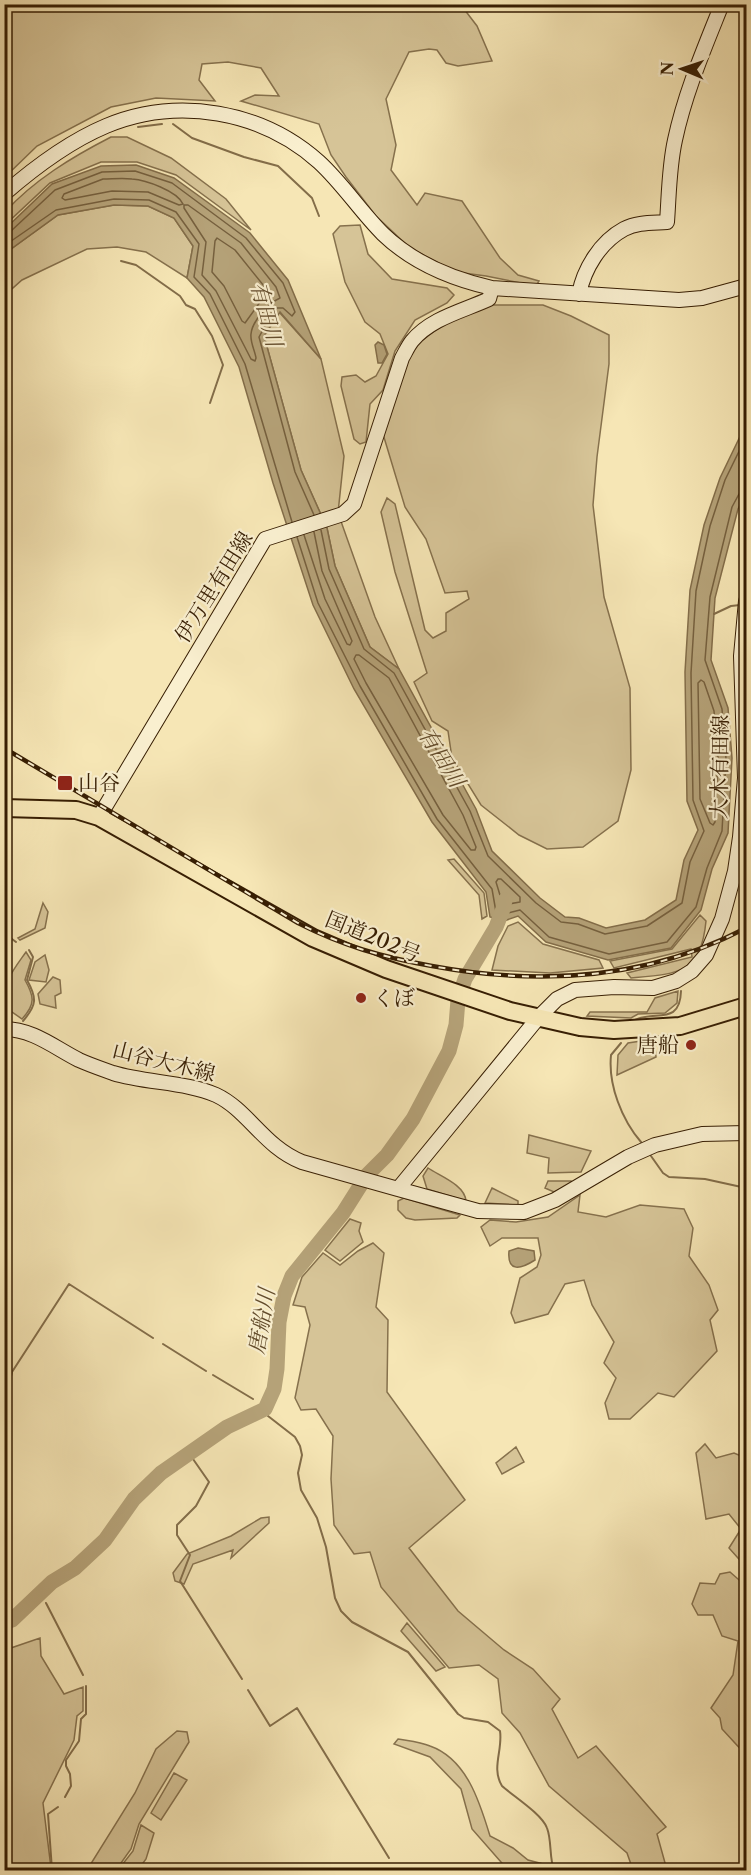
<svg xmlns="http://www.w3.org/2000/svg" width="751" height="1875" viewBox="0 0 751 1875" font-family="'Libre Caslon Text','Noto Serif JP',serif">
	<rect width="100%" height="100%" fill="#f6e6b5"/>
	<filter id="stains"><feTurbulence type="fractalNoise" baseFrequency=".00333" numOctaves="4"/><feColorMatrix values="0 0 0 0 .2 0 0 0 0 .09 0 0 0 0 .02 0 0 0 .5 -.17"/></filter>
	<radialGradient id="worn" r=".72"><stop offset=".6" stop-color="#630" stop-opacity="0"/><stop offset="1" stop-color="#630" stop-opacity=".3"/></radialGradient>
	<path fill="#d6c497" stroke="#86714d" stroke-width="1.5" d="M5,5H461L477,26L492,61L458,66L446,63L437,50L429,49L409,52L386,99L396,145L391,170L417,205L425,193L462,201L500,258L518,275L539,281L536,286L486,276L456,272L410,248L376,216L346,177L331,155L319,124L241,101L255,95L279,96L261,68L228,62L202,64L199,80L215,101L156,98L111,107L37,146L5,177Z
		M111,137H127L171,158L226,199L251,230L176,175L137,162H101L50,183L5,225V212C34,180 72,157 111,137Z
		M114,205L148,206L174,218L193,246L187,278L146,252L117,247L87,249L22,280L5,295V256L7,252L58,215Z
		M360,225L368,254L392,279L447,288L454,295L447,303L415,320L395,351L383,390L370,404L366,442L360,444L354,439L341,386L342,377L356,375L365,382L376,376L388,354L380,334L365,322L345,282L333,234L340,226Z
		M490,305H543L571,316L609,335V364L597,457L593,505L604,597L630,688L631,770L618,821L583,847L547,849L519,835L481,805L452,758L448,731L432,721L414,682L427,673L395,572L381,512L387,498L395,504L425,630L433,638L446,631V613L469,599L467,591L445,593L426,539L405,507L383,434L403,366L417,344L451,319Z
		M279,312L321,359L344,456L338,513L375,617L399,669L370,647L335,566L327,528L301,470L264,336Z
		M454,859L484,893L487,916L482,919L479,895L448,860Z
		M43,903L48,912L45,928L20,940L18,938L35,929Z
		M700,915L706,921C701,974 677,974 631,978L627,973L692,957L691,949L614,968L610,961L672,949Z
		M518,922L543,944L599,960L603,968L550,973L492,970L498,946L508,926Z
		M26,952L31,960L25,980C34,996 36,1004 22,1019L5,1007C4,980 11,973 26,952Z
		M45,955L49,970L46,982L29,980L35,962Z
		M53,977L60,980L61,993L55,996L56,1008L40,1004L38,994Z
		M678,991L677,1003L665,1013L638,1014L631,1018L587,1016L590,1012H647L655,998Z
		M654,1039L656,1057L617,1075L618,1055L628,1043Z
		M529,1135L591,1151L581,1172L548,1173L549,1158L527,1153Z
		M428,1168C440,1176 465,1185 466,1201L427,1189L423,1176Z
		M548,1181H571V1184L554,1192L545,1188Z
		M492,1188L518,1201V1205L485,1203Z
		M580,1195L578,1212L606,1217L640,1205L684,1209L693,1228L689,1256L709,1285L718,1310L710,1320L717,1351L674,1397L658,1393L630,1419H609L605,1403L616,1378L604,1363L614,1342L592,1305L584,1280L565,1284L548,1314L515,1323L511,1313L520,1278L537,1267L541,1255L538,1238H502L490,1246L481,1227L490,1220L516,1222L548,1217Z
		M404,1198L460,1215L457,1218L415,1220L406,1218L398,1210V1201Z
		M350,1219L361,1223L359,1231L363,1242L340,1261L325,1250Z
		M373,1243L384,1253L376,1307L388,1320L387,1392L465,1500L409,1548L458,1611L504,1650L533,1669L560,1699L552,1709L578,1758L596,1746L666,1827L657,1834L667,1870H633L627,1853L549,1786L520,1733L502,1713L498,1679L479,1665L449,1668L381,1587L370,1552L354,1554L334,1525L331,1479L333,1436L316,1409L301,1410L295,1398L310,1325L305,1307L293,1305L302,1277L323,1253L340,1265L358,1251Z
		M705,1444L716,1458L734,1453L746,1458V1567L729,1548L741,1529L729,1514L706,1519L696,1453Z
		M516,1447L524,1462L502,1474L496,1463Z
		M269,1517V1523L231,1558L233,1550L193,1564L184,1584L175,1581L173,1573L187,1554L231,1536L261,1518Z
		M730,1572L746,1586V1718L741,1728L746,1735V1755L722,1729L720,1718L711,1708L733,1675L738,1641L722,1636L713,1615H698L692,1604L700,1583L715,1584L720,1574Z
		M407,1623L445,1667L436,1671L401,1631Z
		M40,1638L41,1656L64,1694L83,1687V1711L77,1716L74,1740L43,1803L51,1868L49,1870H5V1657L11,1648Z
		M177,1731L187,1732L189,1742L139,1824L131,1849L116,1870H87L135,1793L156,1749Z
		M398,1739C409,1741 420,1742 430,1746C467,1759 480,1803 490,1836L513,1848L528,1860L547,1865L551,1870H508L472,1829L461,1789L430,1757L394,1744Z
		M174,1773L187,1780L161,1820L151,1813Z
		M141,1825L154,1833L146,1859L138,1870H118L133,1851Z"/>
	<path fill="#b5a278" stroke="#836d49" stroke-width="1.5" d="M136,165L174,178L250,233L288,280L321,359L280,312L264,336L301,470L327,528L335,566L370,647L399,669L476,809L492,851L540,898L565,917L579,918L606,928L645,920L676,900L684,860L698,830L687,801L685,672L690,590L704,525L720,478L746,424V493L738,509L715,598L711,660L728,708L732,758L728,833L712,869L701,910L671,948L608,960L546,942L518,916L504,921L490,917L486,892L432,822L354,689L313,605L273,483L239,367L204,297L187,278L193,246L174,218L148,206L114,205L58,215L7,252L5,256V229L52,184L101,166Z
		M378,342L384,345L387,354L382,363H378L375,345Z
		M518,1248L534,1251L535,1260C521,1269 507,1273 509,1251Z"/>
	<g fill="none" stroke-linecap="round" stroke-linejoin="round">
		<path stroke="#76603e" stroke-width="1.5" d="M103,179C112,179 123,178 132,179C146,180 177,191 183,204L179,205L148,192L112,191L65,200L62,198L64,194Z
			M184,205H188L241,243L276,287L280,298C269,303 252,321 251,334C250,342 255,351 256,358L255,361L251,359L216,291L202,275L206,242L184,208Z
			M4,233L11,231L55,190L102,172L135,171L172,183L246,238L283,283L295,312L292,316L283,308H275L259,337L295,472L314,515
			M217,238L235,250L268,291L245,323L242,321L224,286L212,272L215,241Z
			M4,246L56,210L114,199L149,200L176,212L199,244L194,277L210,294L245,364L292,522
			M321,530L329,569L364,649L394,673L470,811L488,856L536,903L561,922L578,924L605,934L647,926L682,903L690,862L704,831L693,800L691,673L696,591L710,526L725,480L746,437
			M304,535L325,599L347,644L350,645L352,641L322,571L314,532
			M297,537L318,603L360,686L437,819L492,889L496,912L504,914L520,910L549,937L609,954L667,942L696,907L707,868L722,831L726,759L722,709L705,660L710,597L732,507L739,494L746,492
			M356,655H359L389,678L463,815L476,847L475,850H471L443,815L366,683L354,659Z
			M701,680L704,682L714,711L718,758L715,822L713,825L710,823L700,799L698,683Z
			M498,879H501L520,897V902L503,905L496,882Z"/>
		<path stroke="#836d49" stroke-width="2" d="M173,124L192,138L244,157L278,166L312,198L319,216
			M138,127L162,124
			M121,261L136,265L180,296L186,305L195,309L212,336L223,365L210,403
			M714,614L731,606L740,605
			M4,933L16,942
			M635,1020C655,1010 680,1026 681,991
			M23,1021C37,1005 37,998 27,980L33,957L29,950
			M621,1043L611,1055C608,1085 622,1120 641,1142
			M4,1064L11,1042
			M651,1156L663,1173L669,1177L705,1179L746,1188
			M163,1344L206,1371
			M213,1375L253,1399
			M4,1406L12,1372L69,1284L153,1338
			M265,1409L268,1416L295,1437L300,1446L302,1455L298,1473L301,1490L317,1518L326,1547L335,1598L341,1611L352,1622L408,1652L458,1714L464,1718L488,1722L500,1731C503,1750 491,1768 502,1786C513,1796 542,1814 547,1828C552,1841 549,1857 554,1870
			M193,1452V1459L209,1482L196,1506L177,1525V1535L190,1555L180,1581L242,1679
			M46,1603L83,1675
			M248,1690L270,1726L297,1708L389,1858
			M65,1797L71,1786L70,1774L66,1766V1760L79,1741L81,1719L86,1714V1686
			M52,1870L48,1814L58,1807"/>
		<path stroke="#b5a278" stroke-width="15" d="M4,1623L12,1620L52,1582L75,1568L105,1540L134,1499L161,1473L227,1427L265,1409L274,1389L277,1369L279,1322L284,1296L292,1276L343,1213L367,1175L387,1155L413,1119L449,1051L456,1025L458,1000L465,979L496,927L503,909L505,900"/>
		<defs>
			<path id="secondary" d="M4,194C35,167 68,142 106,126C178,96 262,111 319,162C343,184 360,211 383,234C413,263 452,279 492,288L679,300L702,298L746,286
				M579,294C584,269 600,242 624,229C637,222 652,223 667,222C669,195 669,167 675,140C685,93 704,49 722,4
				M99,817L265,539L343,514L354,504L402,358C405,353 408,346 412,341C431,318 463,311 489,299L492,288
				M4,1029C33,1029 55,1048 79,1060C90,1065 102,1069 113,1073C145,1083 187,1082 216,1095C248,1110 264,1147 302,1162L398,1189L538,1018L557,999L575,990L614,987L653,988L676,981L692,971L706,955L722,919L735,871L740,837L745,778L741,656L746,601
				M398,1189L478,1211L524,1212L555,1200L628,1157L655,1145L702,1134L746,1133"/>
			<path id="highway" d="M4,808L76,810L99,817L313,938L386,969L510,1011L580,1027L614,1030L680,1026L746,1006"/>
		</defs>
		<use href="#secondary" stroke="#371e03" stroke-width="16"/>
		<use href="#highway" stroke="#371e03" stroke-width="20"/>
		<use href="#secondary" stroke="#f9efcf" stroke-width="14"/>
		<use href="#highway" stroke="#f6e6b5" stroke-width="16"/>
		<defs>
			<path id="rail" d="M4,748L298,923C343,946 382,957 432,966C540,986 647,980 746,928"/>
		</defs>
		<use href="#rail" stroke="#371e03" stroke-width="4.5"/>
		<use href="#rail" stroke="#f9efcf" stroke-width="2" stroke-dasharray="7" stroke-linecap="butt"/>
	</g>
	<g fill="#8f2418" stroke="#f9efcf" stroke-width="2">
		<rect x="57" y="775" width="16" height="16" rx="3"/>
		<circle cx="361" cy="998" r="6"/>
		<circle cx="691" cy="1045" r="6"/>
	</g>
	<g text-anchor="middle" stroke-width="4.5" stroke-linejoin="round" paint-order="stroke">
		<g font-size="21" fill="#371e03" stroke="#f9efcf">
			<text transform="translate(214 587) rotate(-58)" y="7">伊万里有田線</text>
			<text transform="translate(720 767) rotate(-89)" y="7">大木有田線</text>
			<text transform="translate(373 937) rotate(22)" y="7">国道202号</text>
			<text transform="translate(164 1062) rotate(14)" y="7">山谷大木線</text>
		</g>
		<g font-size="21" fill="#371e03" stroke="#f9efcf" text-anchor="start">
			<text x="78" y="790">山谷</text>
			<text x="373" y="1005">くぼ</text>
			<text x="679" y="1052" text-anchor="end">唐船</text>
		</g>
		<g font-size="22" font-style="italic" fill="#634c2c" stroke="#f9efcf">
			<text transform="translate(267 314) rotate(75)" y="8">有田川</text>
			<text transform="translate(442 757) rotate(58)" y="8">有田川</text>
			<text transform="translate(261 1321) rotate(-80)" y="8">唐船川</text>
		</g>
	</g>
	<rect width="751" height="1875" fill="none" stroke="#f6e6b5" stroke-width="24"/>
	<rect x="6" y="6" width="739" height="1863" fill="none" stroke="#371e03" stroke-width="3"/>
	<rect x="12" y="12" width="727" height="1851" fill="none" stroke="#371e03" stroke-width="1.5"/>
	<g transform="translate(682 69) rotate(272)" stroke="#f9efcf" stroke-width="4.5" paint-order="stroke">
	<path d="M0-4.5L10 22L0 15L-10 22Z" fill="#371e03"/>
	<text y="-9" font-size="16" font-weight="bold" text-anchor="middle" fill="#371e03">N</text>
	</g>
	<rect width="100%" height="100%" filter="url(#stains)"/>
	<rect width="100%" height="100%" fill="url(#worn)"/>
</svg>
